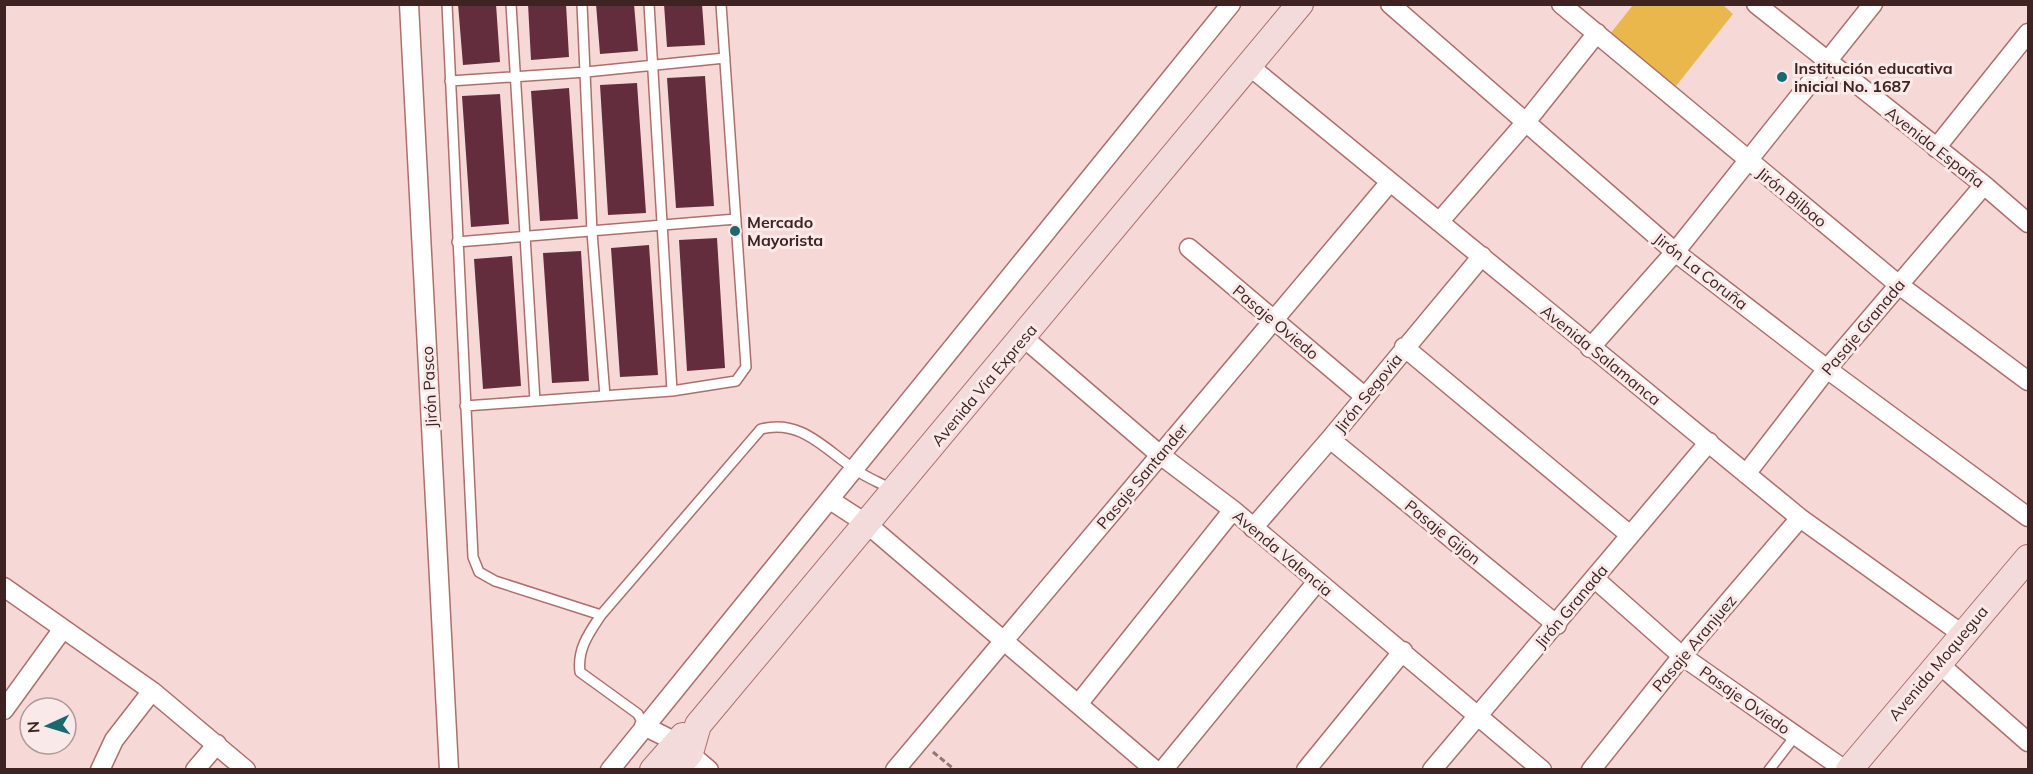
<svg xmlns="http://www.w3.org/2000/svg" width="2033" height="774" viewBox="0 0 2033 774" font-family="Mulish,sans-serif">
	<rect width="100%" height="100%" fill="#f6d9d7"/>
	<path fill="#eab74d" d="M1633,5H1723L1733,14L1676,86L1610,34Z"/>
	<path fill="#642d3e" d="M458,4H496L500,62L463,65Z
		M528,4H566L569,57L531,60Z
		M596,4H634L638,51L600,54Z
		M664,4H702L705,45L667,47Z
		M705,76L714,206L676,208L667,78Z
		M637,83L646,213L608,215L600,85Z
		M569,88L578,219L540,221L531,91Z
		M500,94L509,224L471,227L462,96Z
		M717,238L725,368L687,371L679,240Z
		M649,245L658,375L620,377L611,248Z
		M581,251L589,381L552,383L543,253Z
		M512,256L521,386L483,389L474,259Z"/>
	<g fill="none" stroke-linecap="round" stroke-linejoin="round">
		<defs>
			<path id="lane" d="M447,4L473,557L479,572L495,581L601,615C589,633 577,649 580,672L638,714L644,726
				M511,4L535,401
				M582,4L592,232L605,396
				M649,4L672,391
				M450,81L586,72L725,58
				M457,242L736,219
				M465,406L672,391L736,381L746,367L721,4
				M601,615L761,429C802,419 824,449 856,470C867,478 881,483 893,490
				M1769,770L1796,735"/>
			<path id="street" d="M409,4L449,770
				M1390,4L1675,252L1827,369L2028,517
				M1561,4L1899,285L2028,381
				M1756,4L1984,185L2028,223
				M1248,65L1800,518L1962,634
				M1936,148L2028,33
				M1439,222L1526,122L1597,33
				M1189,248L1364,396
				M1024,338L1159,454L1233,510L1542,770
				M1404,347L1630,535
				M1590,348L1675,252L1873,4
				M1330,439L1557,625
				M1746,474L1827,369L1984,185
				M830,500L867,524L1155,770
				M1253,528L1330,439L1482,256
				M1594,578L1682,656L1845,770
				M4,587L152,691L246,770
				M1938,663L2028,742
				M1079,703L1233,510
				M4,710L62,630
				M644,726L676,742L709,770
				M100,770L114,740L152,691
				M195,770L217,744
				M610,770L1231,4
				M895,770L1390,182
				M1163,770L1316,583
				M1306,770L1403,651
				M1432,770L1709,442
				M1591,770L1682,656L1800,518"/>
			<path id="secondary" d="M653,770L683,736
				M676,770L690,753L698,725L1300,4
				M1849,770L2028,558"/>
		</defs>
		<use href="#lane" stroke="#ae6f6c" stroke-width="12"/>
		<use href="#street" stroke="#ae6f6c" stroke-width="21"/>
		<use href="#secondary" stroke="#ae6f6c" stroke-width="28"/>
		<path stroke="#927674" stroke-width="3" stroke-dasharray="6 3" stroke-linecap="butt" d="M933,752L955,770"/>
		<use href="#lane" stroke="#fff" stroke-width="9"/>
		<use href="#street" stroke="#fff" stroke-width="18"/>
		<use href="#secondary" stroke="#f2dbda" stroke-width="26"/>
	</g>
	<g fill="#1b686e" stroke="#f9eae9" stroke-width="2">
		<circle cx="1782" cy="77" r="6"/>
		<circle cx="735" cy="231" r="6"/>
	</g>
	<g text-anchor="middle" stroke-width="6" stroke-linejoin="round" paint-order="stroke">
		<g font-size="16" font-weight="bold" fill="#3e2322" stroke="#f9eae9" text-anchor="start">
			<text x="1794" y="74">Institución educativa<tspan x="1794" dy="18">inicial No. 1687</tspan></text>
			<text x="747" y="228">Mercado<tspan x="747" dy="18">Mayorista</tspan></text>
		</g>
		<g font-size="16" fill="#3e2322" stroke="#f9eae9">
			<text transform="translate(1935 147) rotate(38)" y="6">Avenida España</text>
			<text transform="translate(1792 197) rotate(39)" y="6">Jirón Bilbao</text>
			<text transform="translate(1701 271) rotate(38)" y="6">Jirón La Coruña</text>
			<text transform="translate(1276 322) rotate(40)" y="6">Pasaje Oviedo</text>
			<text transform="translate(1863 327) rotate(-50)" y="6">Pasaje Granada</text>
			<text transform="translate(1601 355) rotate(39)" y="6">Avenida Salamanca</text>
			<text transform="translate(984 385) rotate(-50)" y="6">Avenida Via Expresa</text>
			<text transform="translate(429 387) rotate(-93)" y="6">Jirón Pasco</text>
			<text transform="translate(1368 393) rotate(-51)" y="6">Jirón Segovia</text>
			<text transform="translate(1142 476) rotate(-50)" y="6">Pasaje Santander</text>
			<text transform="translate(1443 532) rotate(39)" y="6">Pasaje Gijon</text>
			<text transform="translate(1283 553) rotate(40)" y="6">Avenda Valencia</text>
			<text transform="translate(1571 606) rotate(-50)" y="6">Jirón Granada</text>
			<text transform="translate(1694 643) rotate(-50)" y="6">Pasaje Aranjuez</text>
			<text transform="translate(1938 663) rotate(-50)" y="6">Avenida Moquegua</text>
			<text transform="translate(1745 700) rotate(35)" y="6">Pasaje Oviedo</text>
		</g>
	</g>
	<rect width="2033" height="774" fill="none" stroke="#3e2322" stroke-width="12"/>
	<g transform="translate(48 726) rotate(266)"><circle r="28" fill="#f9eae9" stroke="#ae9a99" stroke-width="1.5"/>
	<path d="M0-4.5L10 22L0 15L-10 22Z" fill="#1b686e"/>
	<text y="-9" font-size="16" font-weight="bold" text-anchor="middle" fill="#3e2322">N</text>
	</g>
</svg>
